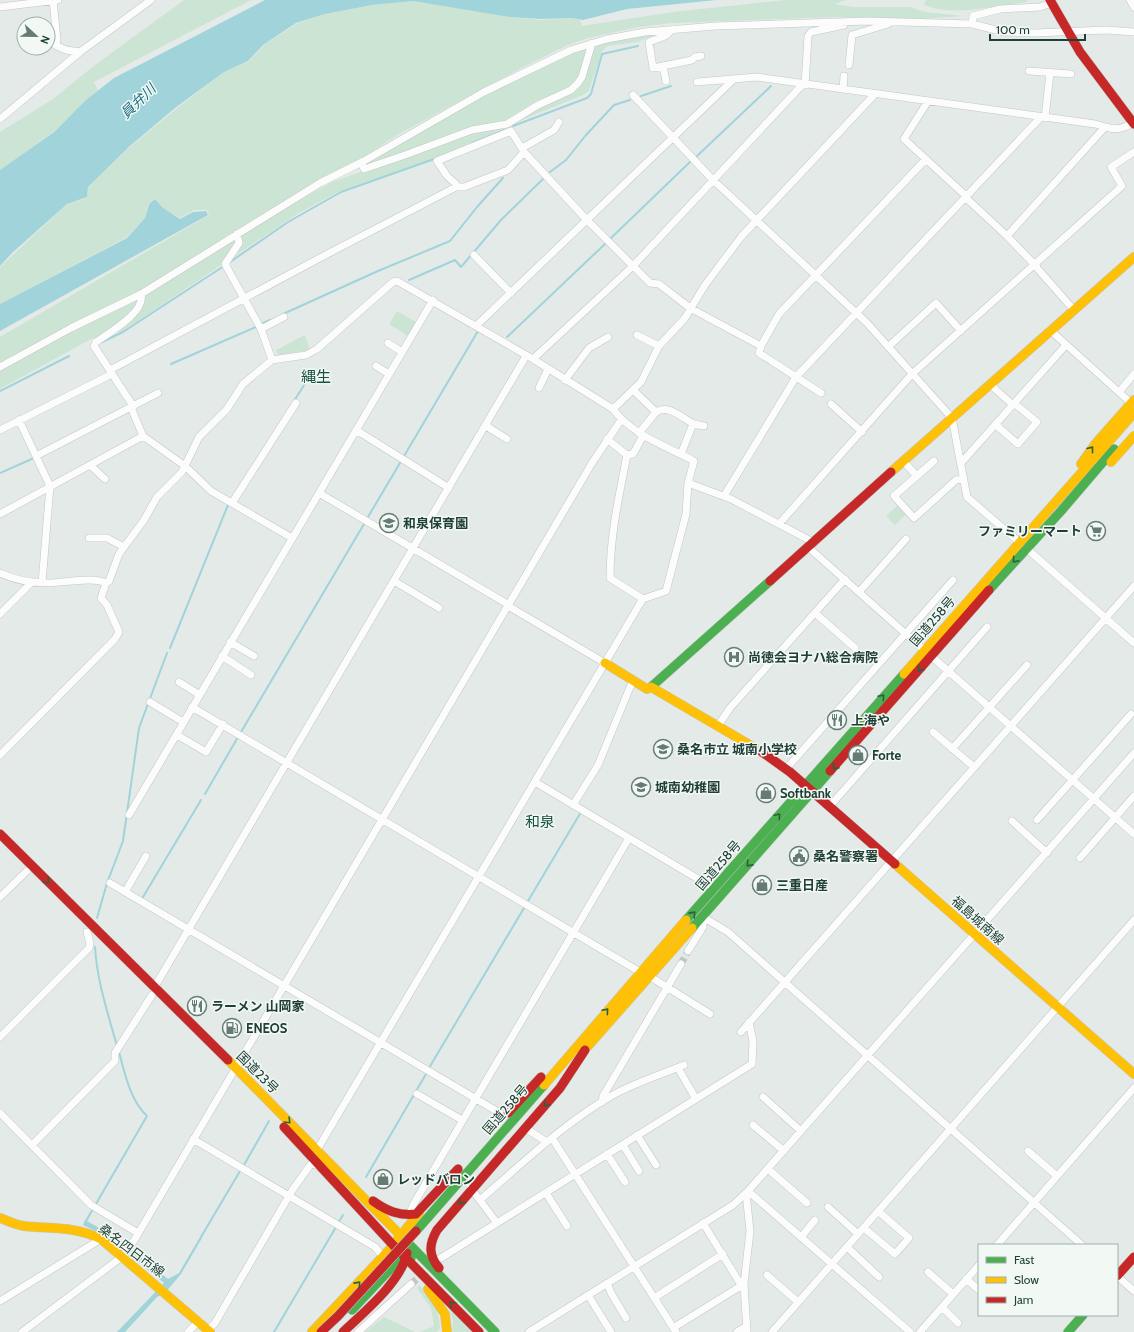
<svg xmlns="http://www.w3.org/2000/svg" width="1134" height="1332" viewBox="0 0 1134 1332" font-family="Cabin,'Noto Sans JP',sans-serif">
	<rect width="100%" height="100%" fill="#e4eae7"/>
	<path fill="#cce4d3" d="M184,0H251L94,82L98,90L53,132L0,170V132L53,99L95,65Z
		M786,0H846L835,4L853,7H910L925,12L963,16L923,19L833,17L672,23L638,27L588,38L568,45L529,64L456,103L397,135L362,158L311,185L223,238L226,242L332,182L464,135L499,126L506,127L436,158L340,191L297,214L123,331L91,339L0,389V337L209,215L207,210H194L180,218L162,207L155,198L148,204L145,218L127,237L0,304V267L67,204L87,198L88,187L130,147L176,109L224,72L248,62L264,45L296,24L325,14L373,5L413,1L509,17L542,20L573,18L580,20L582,26L673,12Z
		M927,0H1027V2C1001,5 946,18 924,4L925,1Z
		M666,31L637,42L608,46L602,51L589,91L583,95L519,121L536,107L576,90L581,84L595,46L601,43Z
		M584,49L586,54L578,79L574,84L565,89L536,101L505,120L469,128L365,167L363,163C435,123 506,79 584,49Z
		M397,311L416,322L408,336L389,324Z
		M305,335L310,350L278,355L276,350Z
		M898,505L906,514L895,525L886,516Z
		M419,1285C432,1300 439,1308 440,1328L437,1332H420L434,1326L431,1308L417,1288Z
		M449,1308L477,1332H452L453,1321Z
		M384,1317L415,1332H365Z"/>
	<path fill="#a1d3db" d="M265,0H717L627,9L583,20L572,18L542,19L509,17L413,1L372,5L325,14L296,23L263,45L248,61L224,72L175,108L130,146L88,187L87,197L67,204L12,253L0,266V170L54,132L86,100L114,78Z
		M155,199L162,207L180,219L193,212L206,211L208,215L0,331V304L127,238L145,218L149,204Z
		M85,1220L119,1239L168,1279L179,1273L200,1237L202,1238L181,1274L165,1293L157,1297L125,1332H117L164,1283C138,1262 114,1239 83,1225Z"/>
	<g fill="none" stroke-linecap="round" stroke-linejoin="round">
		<path stroke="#a1d3db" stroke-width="2" d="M641,96L671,86
			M513,126L587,98L591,94L602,54L638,46
			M472,143L504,130
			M696,157L771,86
			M550,172L566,160L586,135L614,105L630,100
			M610,239L691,161
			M230,262L288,222L341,192L437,158
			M409,280L455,260L461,267L501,220L543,179
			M283,314L378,271L450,241L477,207L503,178
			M261,324L270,320
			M507,337L606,243
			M102,342L123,332L224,266
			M171,364L256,327
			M0,391L69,356
			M294,401L306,382
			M0,473L34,458
			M368,517L478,331
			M170,648L228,505
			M241,732L364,524
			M205,794L238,737
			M143,897L201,800
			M528,901L581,812
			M97,918L107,883L123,841L139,728L167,653
			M95,947C97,981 108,1014 117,1046
			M429,1068L524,908
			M244,1165L269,1121
			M366,1177L426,1074
			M86,1221L147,1116C130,1100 125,1074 119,1052
			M338,1223L343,1215
			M201,1237L240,1171
			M274,1332L336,1227"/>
		<path stroke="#bdc8c4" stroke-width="7" stroke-dasharray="7 3.5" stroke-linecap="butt" d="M681,964L688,951
			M411,1284L424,1273"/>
		<defs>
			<path id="street" d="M53,0L57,40L55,45L66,50L80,52
				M1130,0L1134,7
				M0,7L58,0
				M972,24L973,16L1000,9L1040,7L1052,3
				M849,65L852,35L888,24
				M663,66L692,60L695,57L701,56
				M1029,71L1071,74
				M666,81L663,66L653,68L649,42L665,36L673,29
				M697,82L757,77L1095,124C1113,129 1116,132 1133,123
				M805,85L808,36L811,32L844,25
				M843,89L844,76
				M633,95L713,180L867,323L952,418L967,497L1019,542
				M928,101L904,139L966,196
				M1045,118L1050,73
				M0,119L80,52L151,0
				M522,148L554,130L559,122
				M524,152L587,220L650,283L659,284L690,308L761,346
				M361,163L364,169L405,155L472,130L507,124L538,105L571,90L578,83L582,77L592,43
				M965,197L1007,236L1033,263V266
				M237,234L239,243L225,264L261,329L272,360
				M1007,236L1105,127
				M474,255L511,293
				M1036,264L1037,268L1073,309
				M141,294C146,312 109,333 96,342L94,346L133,406L132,410L143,436L185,466L211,491L292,538
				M476,326L734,79
				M261,329L284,317
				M1050,330L1131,403
				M637,335L659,346
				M388,343L402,352
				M888,347L936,303L961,331
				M533,359L633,266L803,84
				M376,366L389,374
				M0,367L71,328L141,294L320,183L364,161L484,92L571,50L607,39L645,32L715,26L868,21L972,24L1004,32L1035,33L1106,30L1134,32
				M110,370L333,251L456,187H464L508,170L524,152L511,131L437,161L447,176L456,184V187
				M565,380L589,348L608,337
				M991,383L995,389L1013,405
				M539,388L548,369
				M633,390L656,412C668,404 681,417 692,423C695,425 700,425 704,426
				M1119,392L1134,374
				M821,393L759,353L761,346L779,314L926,159
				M831,404L862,432
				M613,409L641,382L659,346L685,318L705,285L741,237L875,94
				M19,420L50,486L42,583
				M996,425L1018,444L1037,422L1015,404
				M486,426L507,439
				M0,430L112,374
				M356,430L449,488
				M639,433L656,412
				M607,439L627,455L633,454L643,436
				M681,454L693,424
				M627,455C619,496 610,536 610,578L643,599
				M36,456L158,393
				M934,461L894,496L914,518L956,480L964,479
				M904,462L917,476
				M961,463L1066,345
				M90,465L105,479
				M688,483L731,499L813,542
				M319,493L509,605
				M724,496L796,377L1040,118
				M232,503L296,403
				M0,514L143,436
				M779,524L912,374L1122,186L1111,167L1134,152
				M89,538H107L124,547
				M808,547L924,650
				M1026,548L1134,643
				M0,573C15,580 32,583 48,583C63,583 94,576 106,583L101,598L107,605L119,632L115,639L0,755
				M394,581L439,608
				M106,583L109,581L119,554L144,520L157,497L182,472L199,437L227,409L243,384L272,360L306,355L317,349L393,282L397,281L533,359L613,409C632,435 666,446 694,461L688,483L686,514L666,591L643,599L638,607L317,1150
				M859,592L906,539
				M508,606L605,663
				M815,613L855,648
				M0,614L32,582
				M230,642L254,656
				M222,656L251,675
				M931,656L1134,834
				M179,682L200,695
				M150,702L183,722
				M192,707L640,972
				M717,727L730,708L845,579
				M933,732L974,767
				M177,735L206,752L223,724
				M952,749L1027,665
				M786,769L953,580
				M535,782L715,889
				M573,805L598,765L633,680
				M830,806L987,627
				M129,815L433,300
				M1037,820L1131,714
				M1012,821L1047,853
				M1080,858L1134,796
				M110,883L505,1116
				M125,892L146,856
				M0,897L27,871
				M703,917L728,932L1082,1245
				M688,951L703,927V917
				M649,976L710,1014
				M154,988L526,356
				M741,1032L1134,586
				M0,1037L89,948L90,943L87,932
				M678,1068L696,1099
				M417,1094L462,1120
				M763,1097L801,1131
				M602,1102L603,1096L681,964
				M0,1113L91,1205L138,1233
				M753,1125L784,1151
				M525,1128L547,1142
				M637,1135L656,1165
				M552,1138L676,1332
				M193,1139L375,1247L379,1252
				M32,1145L115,1061V1053L152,995
				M623,1145L639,1171
				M1028,1151L1057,1176
				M607,1154L625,1182
				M768,1169L807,1203
				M470,1187L497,1223
				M748,1191L910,1332
				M546,1193L567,1226
				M746,1193L750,1231L744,1284L747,1332
				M481,1199C523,1163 564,1123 613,1095C635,1083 660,1075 684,1065
				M828,1207L858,1234
				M409,1215L413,1205L629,838
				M703,1223L741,1285
				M864,1228L895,1254L909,1238L878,1211
				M802,1236L815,1220
				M997,1245L1134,1088
				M847,1247L879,1277
				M441,1258L752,1064L753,1041L749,1022
				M928,1272L953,1294
				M767,1275L798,1302
				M1117,1276L1134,1291
				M966,1279L979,1290
				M607,1283L611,1293L626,1318
				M588,1295L611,1332
				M654,1298L723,1254
				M0,1301L101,1239
				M942,1307L958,1323
				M673,1328L744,1284
				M208,1330L215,1323L293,1189L311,1164L317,1165
				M22,1332L123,1256L132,1244L592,463L621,420
				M188,1332L199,1321
				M358,1332L411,1284
				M529,1332L733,1205L748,1191L1134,753
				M737,1332L745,1327
				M772,1332L1134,920
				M920,1332L979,1265"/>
			<path id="fast" d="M989,590L1061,511L1114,449
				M651,687L770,581
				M686,920L904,674
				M692,928L830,771
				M416,1231L544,1085
				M405,1240L495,1332
				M352,1310L395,1264L403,1259L411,1258
				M1068,1332L1083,1315"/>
			<path id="slow" d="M1111,462L1134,436
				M1081,464L1096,443L1134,400
				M891,472L1134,257
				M605,663L647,689L651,687L762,752
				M904,674L1134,413
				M895,864L1134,1074
				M588,1046L692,928
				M228,1060L405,1240
				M544,1085L686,920
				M0,1218C8,1221 16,1225 24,1226C52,1229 75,1226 101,1239L210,1332
				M428,1289L445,1314L447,1332
				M312,1332L389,1250L419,1213"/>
			<path id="jam" d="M1050,0L1080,52L1134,124
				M770,581L891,472
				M762,752L790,772L895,864
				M830,771L989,590
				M0,834L228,1060
				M508,1113L541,1077
				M284,1127L393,1245L479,1332
				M373,1201C387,1211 399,1216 416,1214L458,1169
				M439,1268C428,1255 429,1244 437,1230L560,1088L585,1050
				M1117,1276L1134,1257
				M343,1332C364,1312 401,1282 407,1253"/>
		</defs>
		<use href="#street" stroke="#c1c7c4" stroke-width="8"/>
		<use href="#fast" stroke="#bfc7c4" stroke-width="10"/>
		<use href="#slow" stroke="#bfc7c4" stroke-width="10"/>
		<use href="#jam" stroke="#bfc7c4" stroke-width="10"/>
		<use href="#street" stroke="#fbfcfb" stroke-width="7"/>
		<use href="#fast" stroke="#4caf50" stroke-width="9"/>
		<use href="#slow" stroke="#ffc107" stroke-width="9"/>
		<use href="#jam" stroke="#c62828" stroke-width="9"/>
		<defs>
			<path id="jam-bridge" d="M321,1332L338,1316L416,1231"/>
		</defs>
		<use href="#jam-bridge" stroke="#bcc6c3" stroke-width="10" stroke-linecap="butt"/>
		<use href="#jam-bridge" stroke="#c62828" stroke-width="9"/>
	</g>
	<defs><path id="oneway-chevron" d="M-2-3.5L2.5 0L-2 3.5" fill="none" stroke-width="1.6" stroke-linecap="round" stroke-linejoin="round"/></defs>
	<g stroke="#2d613e">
		<use href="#oneway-chevron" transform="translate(1091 449) rotate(-52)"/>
		<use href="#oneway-chevron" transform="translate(1015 560) rotate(131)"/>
		<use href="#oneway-chevron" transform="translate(920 669) rotate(131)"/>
		<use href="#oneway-chevron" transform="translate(882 697) rotate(-49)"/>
		<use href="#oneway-chevron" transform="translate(835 767) rotate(131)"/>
		<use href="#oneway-chevron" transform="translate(778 816) rotate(-49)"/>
		<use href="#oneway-chevron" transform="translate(749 864) rotate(132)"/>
		<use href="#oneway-chevron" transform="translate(47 881) rotate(45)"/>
		<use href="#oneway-chevron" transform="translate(693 914) rotate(-48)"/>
		<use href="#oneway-chevron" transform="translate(606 1011) rotate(-49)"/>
		<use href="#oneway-chevron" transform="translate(546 1104) rotate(131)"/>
		<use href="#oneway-chevron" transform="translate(288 1121) rotate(45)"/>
		<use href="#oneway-chevron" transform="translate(461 1202) rotate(131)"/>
		<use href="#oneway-chevron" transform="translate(358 1284) rotate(-48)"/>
		<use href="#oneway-chevron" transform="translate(452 1304) rotate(-135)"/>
	</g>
	<defs>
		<symbol id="school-ring" viewBox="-11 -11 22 22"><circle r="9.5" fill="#f2f9f5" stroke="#657b74" stroke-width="1.5"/><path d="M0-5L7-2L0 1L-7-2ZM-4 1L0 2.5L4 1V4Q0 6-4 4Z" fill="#657b74"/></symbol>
		<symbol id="supermarket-ring" viewBox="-11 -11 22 22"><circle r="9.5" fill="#f2f9f5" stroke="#657b74" stroke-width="1.5"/><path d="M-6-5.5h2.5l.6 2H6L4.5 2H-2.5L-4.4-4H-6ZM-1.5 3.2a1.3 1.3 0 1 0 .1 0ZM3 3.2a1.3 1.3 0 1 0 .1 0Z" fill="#657b74"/></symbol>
		<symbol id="hospital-ring" viewBox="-11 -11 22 22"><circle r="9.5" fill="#f2f9f5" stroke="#657b74" stroke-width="1.5"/><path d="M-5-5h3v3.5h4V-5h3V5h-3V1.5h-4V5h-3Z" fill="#657b74"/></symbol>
		<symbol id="restaurant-ring" viewBox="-11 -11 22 22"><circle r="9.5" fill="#f2f9f5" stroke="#657b74" stroke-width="1.5"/><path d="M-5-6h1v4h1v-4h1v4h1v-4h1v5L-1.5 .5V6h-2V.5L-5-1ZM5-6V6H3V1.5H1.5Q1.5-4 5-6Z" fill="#657b74"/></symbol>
		<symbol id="shop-ring" viewBox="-11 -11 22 22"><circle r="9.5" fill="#f2f9f5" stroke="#657b74" stroke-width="1.5"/><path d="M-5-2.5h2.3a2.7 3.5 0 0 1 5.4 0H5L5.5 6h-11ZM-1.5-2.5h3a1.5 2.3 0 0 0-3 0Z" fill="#657b74"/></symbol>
		<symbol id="civic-ring" viewBox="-11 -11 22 22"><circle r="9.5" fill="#f2f9f5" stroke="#657b74" stroke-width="1.5"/><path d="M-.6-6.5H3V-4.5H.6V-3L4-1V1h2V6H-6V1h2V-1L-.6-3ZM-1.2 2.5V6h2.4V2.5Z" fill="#657b74"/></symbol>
		<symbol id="fuel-ring" viewBox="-11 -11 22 22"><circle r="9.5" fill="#f2f9f5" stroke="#657b74" stroke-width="1.5"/><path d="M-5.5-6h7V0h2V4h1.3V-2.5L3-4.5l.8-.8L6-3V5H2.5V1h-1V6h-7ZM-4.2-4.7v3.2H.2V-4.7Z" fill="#657b74"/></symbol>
	</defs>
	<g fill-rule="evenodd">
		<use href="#school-ring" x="378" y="512" width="22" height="22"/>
		<use href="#supermarket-ring" x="1085" y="520" width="22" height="22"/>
		<use href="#hospital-ring" x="723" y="646" width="22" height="22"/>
		<use href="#restaurant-ring" x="826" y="709" width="22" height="22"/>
		<use href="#school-ring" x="652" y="738" width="22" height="22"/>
		<use href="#shop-ring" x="847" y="744" width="22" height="22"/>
		<use href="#school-ring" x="630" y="776" width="22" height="22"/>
		<use href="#shop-ring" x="755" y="782" width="22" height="22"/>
		<use href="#civic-ring" x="788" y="845" width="22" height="22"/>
		<use href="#shop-ring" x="751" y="874" width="22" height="22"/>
		<use href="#restaurant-ring" x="186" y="995" width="22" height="22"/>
		<use href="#fuel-ring" x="221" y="1017" width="22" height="22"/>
		<use href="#shop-ring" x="372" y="1168" width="22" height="22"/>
	</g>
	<g text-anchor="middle" stroke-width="3" stroke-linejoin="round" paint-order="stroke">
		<g font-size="13" font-weight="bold" fill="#203f36" stroke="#f2f9f5" text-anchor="start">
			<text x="403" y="528">和泉保育園</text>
			<text x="1082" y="536" text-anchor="end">ファミリーマート</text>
			<text x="748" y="662">尚徳会ヨナハ総合病院</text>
			<text x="851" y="725">上海や</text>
			<text x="677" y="754">桑名市立 城南小学校</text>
			<text x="872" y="760">Forte</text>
			<text x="655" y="792">城南幼稚園</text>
			<text x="780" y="798">Softbank</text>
			<text x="813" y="861">桑名警察署</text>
			<text x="776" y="890">三重日産</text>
			<text x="211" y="1011">ラーメン 山岡家</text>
			<text x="246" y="1033">ENEOS</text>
			<text x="397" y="1184">レッドバロン</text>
		</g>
		<g font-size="13" fill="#203f36" stroke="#f2f9f5">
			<text transform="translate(932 621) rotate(-49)" y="5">国道258号</text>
			<text transform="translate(718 865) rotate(-49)" y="5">国道258号</text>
			<text transform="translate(978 920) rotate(42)" y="5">福島城南線</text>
			<text transform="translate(258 1072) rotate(45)" y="5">国道23号</text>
			<text transform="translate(505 1109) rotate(-49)" y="5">国道258号</text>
			<text transform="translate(132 1250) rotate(37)" y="5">桑名四日市線</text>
		</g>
		<g font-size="14" font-style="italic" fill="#156d7f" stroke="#f2f9f5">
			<text transform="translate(138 101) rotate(-44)" y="5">員弁川</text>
		</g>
		<g font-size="15" fill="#1a5245" stroke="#f2f9f5">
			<text x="316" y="382">縄生</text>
			<text x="540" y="827">和泉</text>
		</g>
	</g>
	<rect x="978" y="1244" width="140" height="72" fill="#f2f9f5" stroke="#9eafa9"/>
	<rect x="986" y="1257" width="20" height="6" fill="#4caf50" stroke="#9eafa9"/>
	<text x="1014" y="1264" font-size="12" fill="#203f36">Fast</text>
	<rect x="986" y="1277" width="20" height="6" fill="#ffc107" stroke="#9eafa9"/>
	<text x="1014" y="1284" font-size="12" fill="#203f36">Slow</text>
	<rect x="986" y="1297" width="20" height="6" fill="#c62828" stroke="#9eafa9"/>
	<text x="1014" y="1304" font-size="12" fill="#203f36">Jam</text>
	<g transform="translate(36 36) rotate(112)"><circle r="19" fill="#f2f9f5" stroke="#9eafa9"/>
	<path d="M0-3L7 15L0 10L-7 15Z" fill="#657b74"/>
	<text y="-6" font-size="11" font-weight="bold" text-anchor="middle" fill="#203f36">N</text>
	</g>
	<path d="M990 34v6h95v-6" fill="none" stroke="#203f36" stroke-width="2"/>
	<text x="996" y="34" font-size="12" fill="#203f36" stroke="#f2f9f5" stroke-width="3" paint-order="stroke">100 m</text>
</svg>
